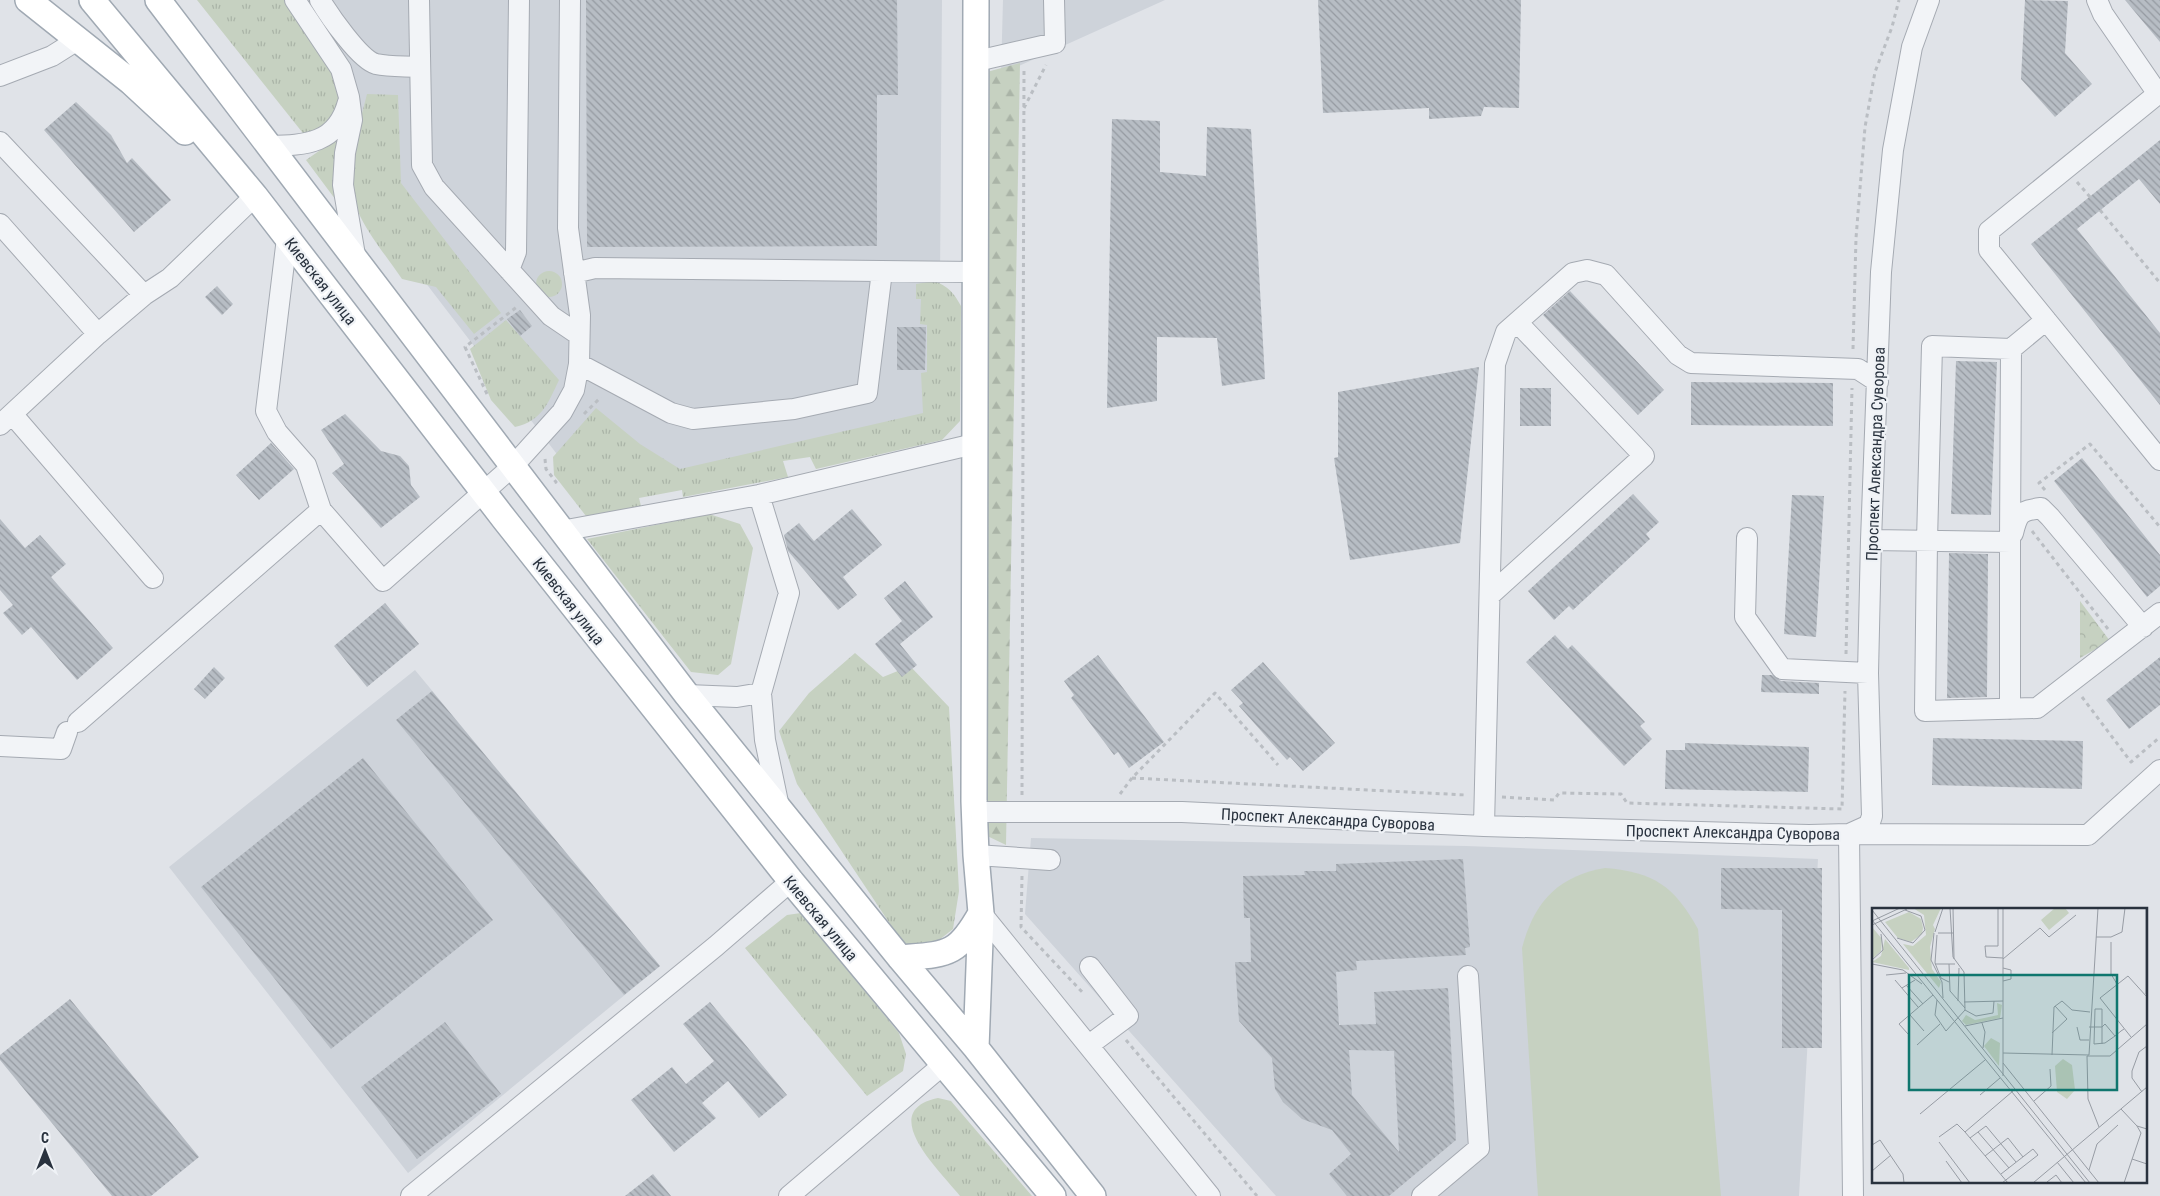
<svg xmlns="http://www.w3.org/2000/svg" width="2160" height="1196" viewBox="0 0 2160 1196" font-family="'Roboto Condensed',sans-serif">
	<defs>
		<pattern id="grass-tufts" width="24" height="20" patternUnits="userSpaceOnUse" patternTransform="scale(1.25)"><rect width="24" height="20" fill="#c6d1c1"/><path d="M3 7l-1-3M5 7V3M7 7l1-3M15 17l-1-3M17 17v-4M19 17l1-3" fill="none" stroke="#aab4a7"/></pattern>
		<pattern id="forest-firs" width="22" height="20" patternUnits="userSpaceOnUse" patternTransform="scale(1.25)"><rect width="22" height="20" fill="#c6d1c1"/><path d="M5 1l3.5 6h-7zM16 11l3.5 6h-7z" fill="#aab4a7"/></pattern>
		<pattern id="park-crowns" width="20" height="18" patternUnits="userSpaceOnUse" patternTransform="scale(1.25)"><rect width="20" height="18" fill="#c6d1c1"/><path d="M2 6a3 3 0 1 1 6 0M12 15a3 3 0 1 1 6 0" fill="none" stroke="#aab4a7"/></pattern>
		<pattern id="building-back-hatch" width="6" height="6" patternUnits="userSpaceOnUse" patternTransform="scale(1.25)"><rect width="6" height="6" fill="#b7bdc4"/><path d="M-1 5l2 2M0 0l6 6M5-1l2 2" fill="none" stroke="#959aa1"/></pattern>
	</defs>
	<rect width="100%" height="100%" fill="#e0e3e8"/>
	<path fill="#ced3da" d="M209,0H942L939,420L592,500Z
		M1003,0H1165L1001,74Z
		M415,670L660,966L408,1173L169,867Z
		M1031,838L1466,846L1818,859L1799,1196H1276L1025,914Z"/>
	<path fill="url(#grass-tufts)" d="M197,0H286L335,71L343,98L330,125L306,137Z
		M367,94L398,95L401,183L501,313L474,334L436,287L402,279C380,246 344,208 350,166C354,142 361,118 367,94Z
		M342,135L344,211L306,160Z
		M536 284a13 13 0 1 1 26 0a13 13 0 1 1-26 0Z
		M934,281C948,286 954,293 961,306L960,421L942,440L816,469L810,457L783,461L788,477L683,497L682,490L639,498L641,506L586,516L554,475L553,457L596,408L640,444L680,469L923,413L921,373L927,372V325L920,324L921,299H916V284Z
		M506,320L559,380C548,403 542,421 515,427L491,400L470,349Z
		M709,514L740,524L753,548L731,664L718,675L691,672L587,539Z
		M855,653L883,677L910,666L949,707L959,891L953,929L934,944L906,948L797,784L779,731L809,693Z
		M801,913L899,1033L906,1054L903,1071L867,1096L745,948L787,915Z
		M938,1098L951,1101L1032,1196H960C941,1172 875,1111 938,1098Z"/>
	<path fill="url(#forest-firs)" d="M1020,63L1006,845L979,832L983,73Z"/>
	<path fill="url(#park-crowns)" d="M2080,601L2110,641L2080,658Z"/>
	<path fill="#c6d1c1" d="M1605,868C1654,872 1674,886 1698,929L1721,1196H1538L1522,948C1534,902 1558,876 1605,868Z"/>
	<path fill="url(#building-back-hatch)" fill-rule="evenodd" d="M586,0H897L898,95H877V246L587,247Z
		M1318,0H1521L1519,108L1484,107L1481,116L1429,119V108L1323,113Z
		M2025,0L2068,1L2065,53L2092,84L2055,117L2021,79Z
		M2125,0H2160V42Z
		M76,102L111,135L127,163L132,158L171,200L134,232L44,130Z
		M1112,119L1160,121V172L1206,176L1207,127L1251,129L1265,379L1222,386L1217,338L1157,337V401L1107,408Z
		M2160,140V204L2139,179L2077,229L2160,333V405L2031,244Z
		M217,286L233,304L222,315L205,297Z
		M1570,291L1664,390L1638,415L1543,315Z
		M520,310L532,326L520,336L507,319Z
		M897,327H926L925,370H897Z
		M1956,361L1997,362L1991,515L1951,514Z
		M1479,367L1460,543L1350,560L1334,458L1338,457V392Z
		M1691,382L1833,383V426L1691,425Z
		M1520,388H1551V426H1520Z
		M345,414L381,451L400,456L409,466L411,485L420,497L381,528L332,473L344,464L321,430Z
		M271,443L294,469L259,500L236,475Z
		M2082,458L2160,555V586L2147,597L2054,481Z
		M1633,494L1659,522L1646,534L1650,539L1573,610L1569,606L1554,620L1528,591Z
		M1792,495L1824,496L1816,637L1784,634Z
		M852,509L882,545L843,577L857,595L838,610L788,551L784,535L799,523L814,541Z
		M0,519L25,548L40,535L66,564L51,577L113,648L77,680L31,627L22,635L3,613L13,605L0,590Z
		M1949,553L1988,554L1987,697L1947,698Z
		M905,581L933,617L900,644L917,665L902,677L875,644L902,621L884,598Z
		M385,603L419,644L367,687L334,646Z
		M1555,635L1568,649L1572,645L1645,722L1640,726L1652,739L1624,766L1526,662Z
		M1098,655L1164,742L1129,768L1118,752L1114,755L1071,698L1074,695L1064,681Z
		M2160,657V705L2129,729L2106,700Z
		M1263,662L1335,743L1303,771L1290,757L1287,760L1239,706L1243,703L1231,690Z
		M214,667L225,678L205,699L194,689Z
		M1762,675H1772L1781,681L1819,683V694L1761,692Z
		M432,691L660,966L624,995L396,720Z
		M1933,738L2083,741L2082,789L1932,785Z
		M1685,743L1809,747L1808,792L1665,789L1666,750H1685Z
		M363,758L493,920L331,1049L201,887Z
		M1463,859L1470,947L1465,948L1466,955L1356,961L1357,970L1336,972L1339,1025L1376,1024L1374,992L1448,988L1456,1140L1389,1196H1347L1329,1174L1351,1154L1332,1130L1302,1119L1283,1102L1275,1089L1272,1058L1239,1021L1235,962H1251L1250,918H1244L1243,876L1305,875L1304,871H1336V864ZM1349,1050L1394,1051L1399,1152L1352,1095Z
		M1721,868H1822V1048H1782V910L1721,909Z
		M70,999L199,1157L151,1196H112L0,1060V1055Z
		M710,1002L787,1095L759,1118L728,1081L702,1103L716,1118L674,1152L631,1100L672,1067L686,1084L714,1061L683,1024Z
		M445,1022L501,1094L417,1159L361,1087Z
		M653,1174L671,1196H625Z"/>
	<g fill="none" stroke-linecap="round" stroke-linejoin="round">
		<defs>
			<path id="minor" d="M295,0L341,69L349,97L352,120L345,153L343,185L356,261
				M320,0C329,15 360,60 376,64C390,67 405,66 419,67
				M419,0L422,165L434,187L551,316L579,335
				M2097,0L2103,14L2158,94
				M977,61L1055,43L1054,0
				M0,76L52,56L79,39
				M2160,92L1989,231V250L2160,460
				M0,142L144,295
				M269,146C306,145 337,144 348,102
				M0,224L98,334
				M287,238L266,411L277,432L306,465L321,510L383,581L513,466L562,412L574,390L579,364L580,315L568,228L570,0
				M509,270L516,252L519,0
				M574,273L595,268L976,272
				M2011,349L2046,320
				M579,364L671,413L693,419L794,409L867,393L882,271
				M13,415L153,578
				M0,425L98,334L144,295L170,278L255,196
				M759,495L789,593L761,693L765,740L779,807
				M561,531L759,495L974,444
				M2013,533C2018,513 2020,511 2041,508L2050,517L2143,627
				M1747,538L1745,617L1782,669L1868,673
				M1871,540L2010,542V709
				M2010,542L2011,349L1932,346L1927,541L1925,711L2037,708L2160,613
				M1490,595L1644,456L1518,323
				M687,695L737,697L761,693
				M78,722L321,510
				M0,746L61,749L67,732
				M974,812H1182L1484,826L1809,835L1849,834L1869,825L1872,816L1868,673L1871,540L1881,272L1893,150L1912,47L1929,0
				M1484,826L1495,364L1506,332L1573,273L1587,270L1606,275L1678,355L1691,363L1858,369L1878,382
				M976,855L1050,860
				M981,913L1210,1196
				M1089,1045L1128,1016L1090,967
				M411,1196L716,946L791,881
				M789,1196L944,1064
				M1422,1196L1479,1148L1468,976
				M1853,1196L1849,834L2088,835L2160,770"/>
			<path id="major" d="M28,0L131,82L185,132
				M92,0L255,196L505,520L791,881L1053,1196
				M158,0L687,695L900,958L976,1048L1093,1196
				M900,958C948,954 957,956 981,913
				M976,1048L981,913L976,855L974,801L976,0"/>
		</defs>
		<use href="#minor" stroke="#a5aab2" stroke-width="22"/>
		<use href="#major" stroke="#a0a9b3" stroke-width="28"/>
		<path stroke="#babec3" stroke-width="3" stroke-dasharray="4 4" stroke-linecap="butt" d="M1024,108L1046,65
			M2077,182L2090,197
			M2100,210L2160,283
			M1853,349L1856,238L1865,127L1875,72L1892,27L1899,0
			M487,394L465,347L518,306
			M584,414L601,397
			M545,459L546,469L556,482L553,483
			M2045,490L2039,483L2090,444L2160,527
			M2032,531L2108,629
			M1846,654L1852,388
			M2082,697L2131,762L2160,737
			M1132,778L1466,795
			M1120,794L1132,778L1215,693L1278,765
			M1022,795L1024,68
			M1502,797L1554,800L1559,793L1621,794L1627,803L1842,809L1845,691
			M1022,876L1021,927L1084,994
			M1126,1040L1257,1196"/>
		<use href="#minor" stroke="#f2f4f7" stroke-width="20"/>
		<use href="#major" stroke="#fff" stroke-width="25"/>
	</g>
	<g text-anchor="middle" stroke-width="4.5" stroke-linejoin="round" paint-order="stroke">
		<g font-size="16" fill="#29323e" stroke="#eff2f6">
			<text transform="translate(321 281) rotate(52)" y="6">Киевская улица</text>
			<text transform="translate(1875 454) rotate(-88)" y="6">Проспект Александра Суворова</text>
			<text transform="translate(569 601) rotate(52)" y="6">Киевская улица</text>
			<text transform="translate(1328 819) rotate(3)" y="6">Проспект Александра Суворова</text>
			<text transform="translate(1733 832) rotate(1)" y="6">Проспект Александра Суворова</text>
			<text transform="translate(821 918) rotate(50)" y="6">Киевская улица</text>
		</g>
	</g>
	<g transform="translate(1872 908)">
		<rect width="275" height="275" fill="#e0e3e8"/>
		<path d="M41,0H69L61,17L63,21L58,39L60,61L69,74L67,80L31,36L41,38L54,27L52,7ZM125,95L130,97L128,110L94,117L90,113L94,107L103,112L126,107ZM119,130L128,135L127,158L112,138Z" fill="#c6d1c1"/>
		<path d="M37,4L49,11L51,20L50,26L39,34L26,30L13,14ZM0,19L10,31L9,43L0,51ZM13,31L37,60V62L0,54L9,48Z" fill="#c6d1c1"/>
		<path d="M183,0H193L197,5L177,22L169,12ZM191,151L200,157L203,182L195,191L185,184L183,158Z" fill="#c6d1c1"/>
		<path fill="none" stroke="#979ca4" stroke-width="1" d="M81,0L82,51M126,0V38H113L114,49L131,50M0,2L218,275M0,12L214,275M0,13L28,0M0,17L35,1M63,24L71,0M62,25L59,52L70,74L71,90M66,25H82M65,27L63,55L69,70L77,74M224,29H239L250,24L253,0M25,30L41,35L53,22L49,8L33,2M239,34V66L245,76M131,51L168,20L177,29L204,7M0,52L11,42L9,26M0,56L31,62L50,76M63,56H83M77,56L78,83L93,100M131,60L139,62V71L131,73M14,67L34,65M23,72L46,99M34,77L51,96M30,80L43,72M274,86V0M65,92L63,107L74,123L93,102L92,64L81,49L78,0M86,93L87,60M92,94L131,93M93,102L104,108L121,105L122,93M38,107L52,123M110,115L113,124L111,140M93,118L131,110M205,119L208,132H217M217,119H230V136M180,125L195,111L183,98M36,126L27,116L61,87M243,128L233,116L230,119V101H223L222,136L233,135L243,128L249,123L252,121M259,129L228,90L256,68L275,89M45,137L68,116M131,145L217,147L226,0M180,147L182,99L190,93L200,102L218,104M131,155L227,275M131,168V0M270,184L260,170V163L267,144L275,138M108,187L128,170M162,193L179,178L178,161M249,201L265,218M48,206L113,152M227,219L216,191L215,148H238L275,116M93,224L136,275M106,224L137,260M67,229L85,216L93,224L141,183M98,230L114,218L144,254M67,234L98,275M0,237L8,232L31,266L32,275M113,248L136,230L151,249M260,251L275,256M74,253L90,275M185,254L202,275M217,262L225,236L246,217M0,263L19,247M129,266L161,241L166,247L130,275M175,274L184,267L190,275M161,275L275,179M252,275L269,225L265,218L275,221"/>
		<path fill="#0f766e" fill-opacity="0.15" stroke="#0f766e" stroke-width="2.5" d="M37,67H245V182H37Z"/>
		<rect width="275" height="275" fill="none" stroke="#29323e" stroke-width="2.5"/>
	</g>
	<g transform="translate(45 1151)" stroke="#eff2f6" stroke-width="4" paint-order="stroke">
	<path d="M0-4L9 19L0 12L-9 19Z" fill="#29323e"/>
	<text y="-8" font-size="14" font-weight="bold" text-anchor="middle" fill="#29323e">С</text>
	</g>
</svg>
